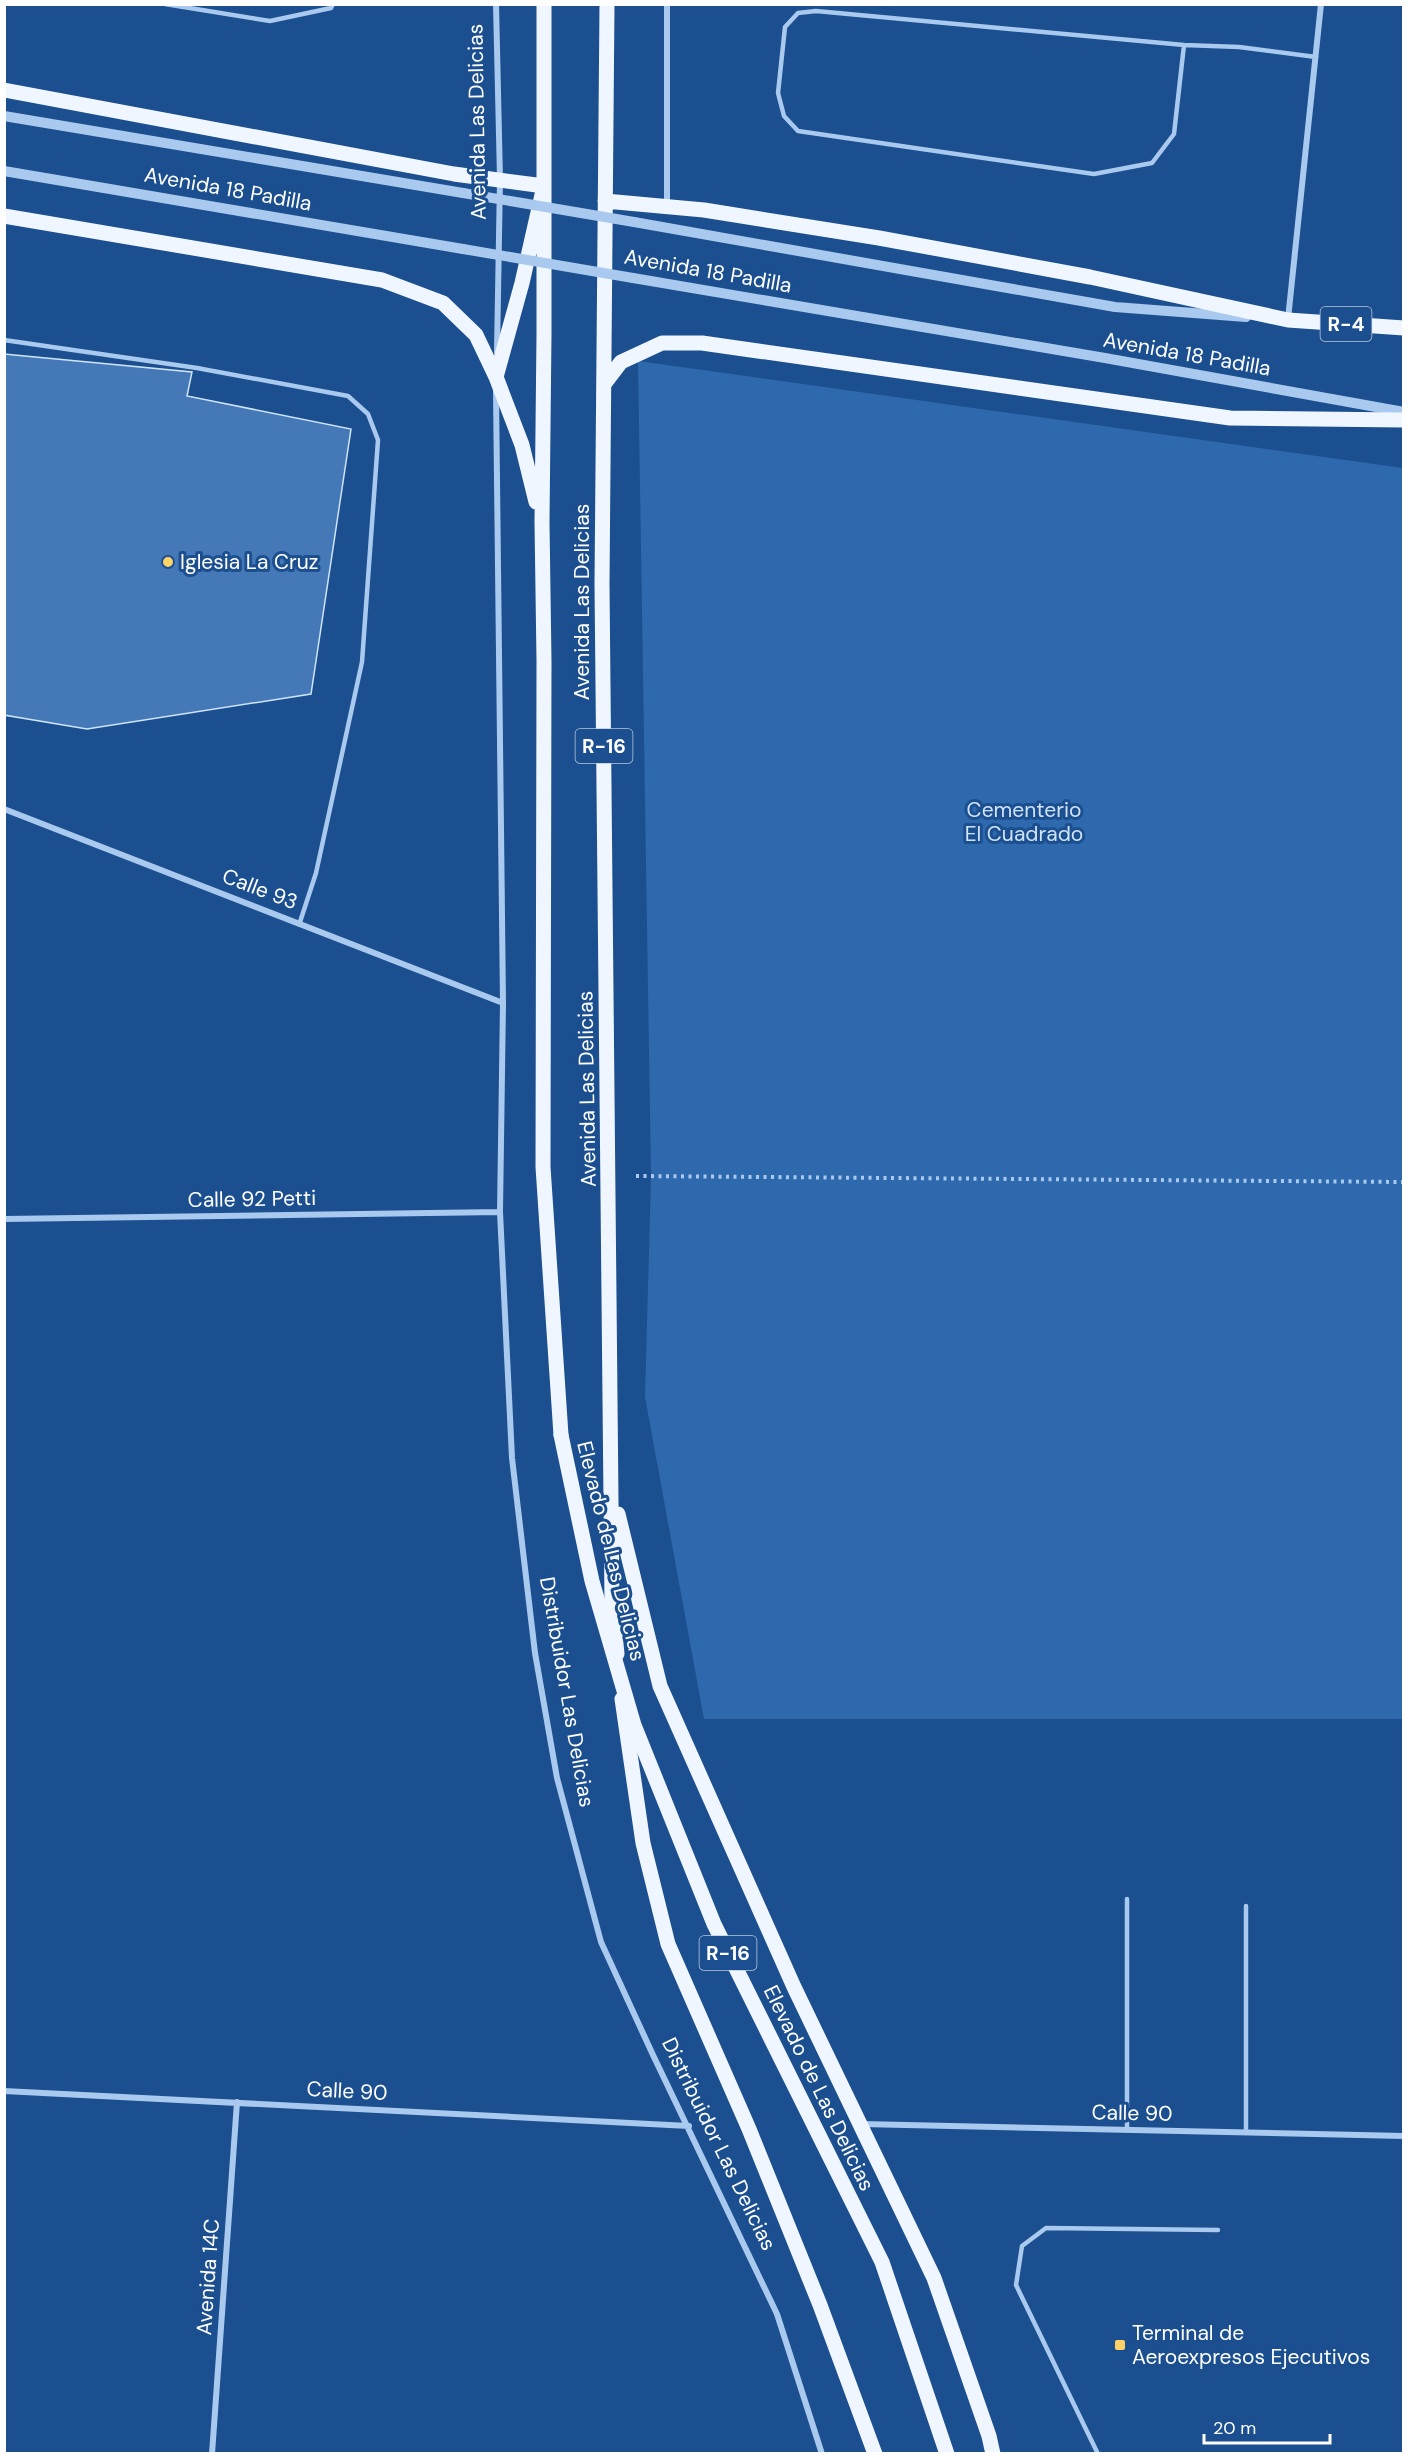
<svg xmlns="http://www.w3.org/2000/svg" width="1408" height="2458" viewBox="0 0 1408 2458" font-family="'DM Sans',sans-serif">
	<rect width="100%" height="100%" fill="#1b4f8f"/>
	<path fill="#2e69ad" d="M638,361L1403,468V1719H704L645,1397L651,1177Z"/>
	<path fill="#4478b7" stroke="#cfe3fa" stroke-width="1.5" d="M4,354L192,372L187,396L351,429L311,694L87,729L4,715Z"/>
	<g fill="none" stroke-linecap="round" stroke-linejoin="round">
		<path stroke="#a9c9ee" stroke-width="4" stroke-dasharray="3 4.5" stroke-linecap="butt" d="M636,1176L1404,1182"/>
		<path stroke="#a9c9ee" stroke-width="4.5" d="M165,4L270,21L331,8L333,4
			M1184,45L1174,134L1152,163L1094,174L798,131L784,116L778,93L785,27L798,13L816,11L1184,45L1239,47L1316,57
			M4,340L197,368L348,396L368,414L378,440L362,662L316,873L300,922
			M1127,1899V2130
			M1246,1906V2133
			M1098,2454L1016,2285L1022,2246L1046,2228L1218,2230"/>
		<path stroke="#a9c9ee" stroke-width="6" d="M496,4L500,179L497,352
			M667,4V206
			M1288,319L1321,4
			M496,392L503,1003L500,1212L512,1458L535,1653L557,1778L601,1942L653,2055L777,2314L822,2454
			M4,809L503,1003
			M4,1219L500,1212
			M4,2091L689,2126
			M861,2124L1404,2136
			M212,2454L237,2102"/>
		<path stroke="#a9c9ee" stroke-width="10" d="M4,116L463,193
			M4,171L463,249
			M634,222L1115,307L1246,317
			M633,278L1105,358L1404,412"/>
		<path stroke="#f0f6ff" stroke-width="15" d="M544,4V334L542,522L544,661L543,1167L561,1435
			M607,4L602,584L612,1603L617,1654
			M4,90L454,174L544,186L522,283L496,377
			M605,201L704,210L879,238L1090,277L1288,320L1404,328
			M4,216L382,280L443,303L476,335L496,377L522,445L536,502
			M605,383L621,362L662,343H702L1230,418L1404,420
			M618,1514L660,1686L794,1987L934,2278L989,2436L993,2454
			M622,1699L643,1843L668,1944L749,2129L820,2305L875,2454"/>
		<path stroke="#a9c9ee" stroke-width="10" d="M463,193L634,222
			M463,249L633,278"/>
		<path stroke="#f0f6ff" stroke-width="15" d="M561,1435L592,1581L634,1725L714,1924L882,2262L947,2454"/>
	</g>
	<g fill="#ffd166" stroke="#1b4f8f" stroke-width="2">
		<circle cx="168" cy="562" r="6"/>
		<rect x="1114" y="2339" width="12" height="12" rx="3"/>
	</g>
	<g text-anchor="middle" stroke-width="6" stroke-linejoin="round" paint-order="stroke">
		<g fill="#1b4f8f" stroke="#bbcadd" stroke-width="1.5">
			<rect x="1320.5" y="307" width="51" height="34" rx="4.5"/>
			<rect x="575.5" y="729" width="57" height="34" rx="4.5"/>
			<rect x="699.5" y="1936" width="57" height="34" rx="4.5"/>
		</g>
		<g font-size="20" font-weight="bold" fill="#fff">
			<text x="1346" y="331">R-4</text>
			<text x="604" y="753">R-16</text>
			<text x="728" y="1960">R-16</text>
		</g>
		<g font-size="21" fill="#fff" stroke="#1b4f8f">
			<text transform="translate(477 122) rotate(-91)" y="7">Avenida Las Delicias</text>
			<text transform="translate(228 189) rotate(10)" y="7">Avenida 18 Padilla</text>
			<text transform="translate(708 271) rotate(10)" y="7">Avenida 18 Padilla</text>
			<text transform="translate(1187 354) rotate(10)" y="7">Avenida 18 Padilla</text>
			<text transform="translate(582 602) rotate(-90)" y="7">Avenida Las Delicias</text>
			<text transform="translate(260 889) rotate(21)" y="7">Calle 93</text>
			<text transform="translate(587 1089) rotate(-91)" y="7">Avenida Las Delicias</text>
			<text transform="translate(252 1199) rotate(-1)" y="7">Calle 92 Petti</text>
			<text transform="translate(611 1551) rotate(76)" y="7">Elevado de Las Delicias</text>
			<text transform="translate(567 1692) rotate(80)" y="7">Distribuidor Las Delicias</text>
			<text transform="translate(819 2088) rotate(64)" y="7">Elevado de Las Delicias</text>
			<text transform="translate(347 2091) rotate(3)" y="7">Calle 90</text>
			<text transform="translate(1132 2113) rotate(1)" y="7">Calle 90</text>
			<text transform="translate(719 2144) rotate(64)" y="7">Distribuidor Las Delicias</text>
			<text transform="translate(208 2277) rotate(-86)" y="7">Avenida 14C</text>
		</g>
		<g font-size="21" fill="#fff" stroke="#1b4f8f" text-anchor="start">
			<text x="180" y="569">Iglesia La Cruz</text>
			<text x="1132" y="2340">Terminal de<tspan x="1132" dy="24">Aeroexpresos Ejecutivos</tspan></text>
		</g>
		<g font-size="21" fill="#cfe3fa" stroke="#1b4f8f">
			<text x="1024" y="817">Cementerio<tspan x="1024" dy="24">El Cuadrado</tspan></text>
		</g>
	</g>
	<rect width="1408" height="2458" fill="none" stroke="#ffffff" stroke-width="12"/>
	<path d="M1204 2434v9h126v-9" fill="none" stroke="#ffffff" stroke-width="3"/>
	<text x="1213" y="2434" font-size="18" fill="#ffffff" stroke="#1b4f8f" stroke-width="4.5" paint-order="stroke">20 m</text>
</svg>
